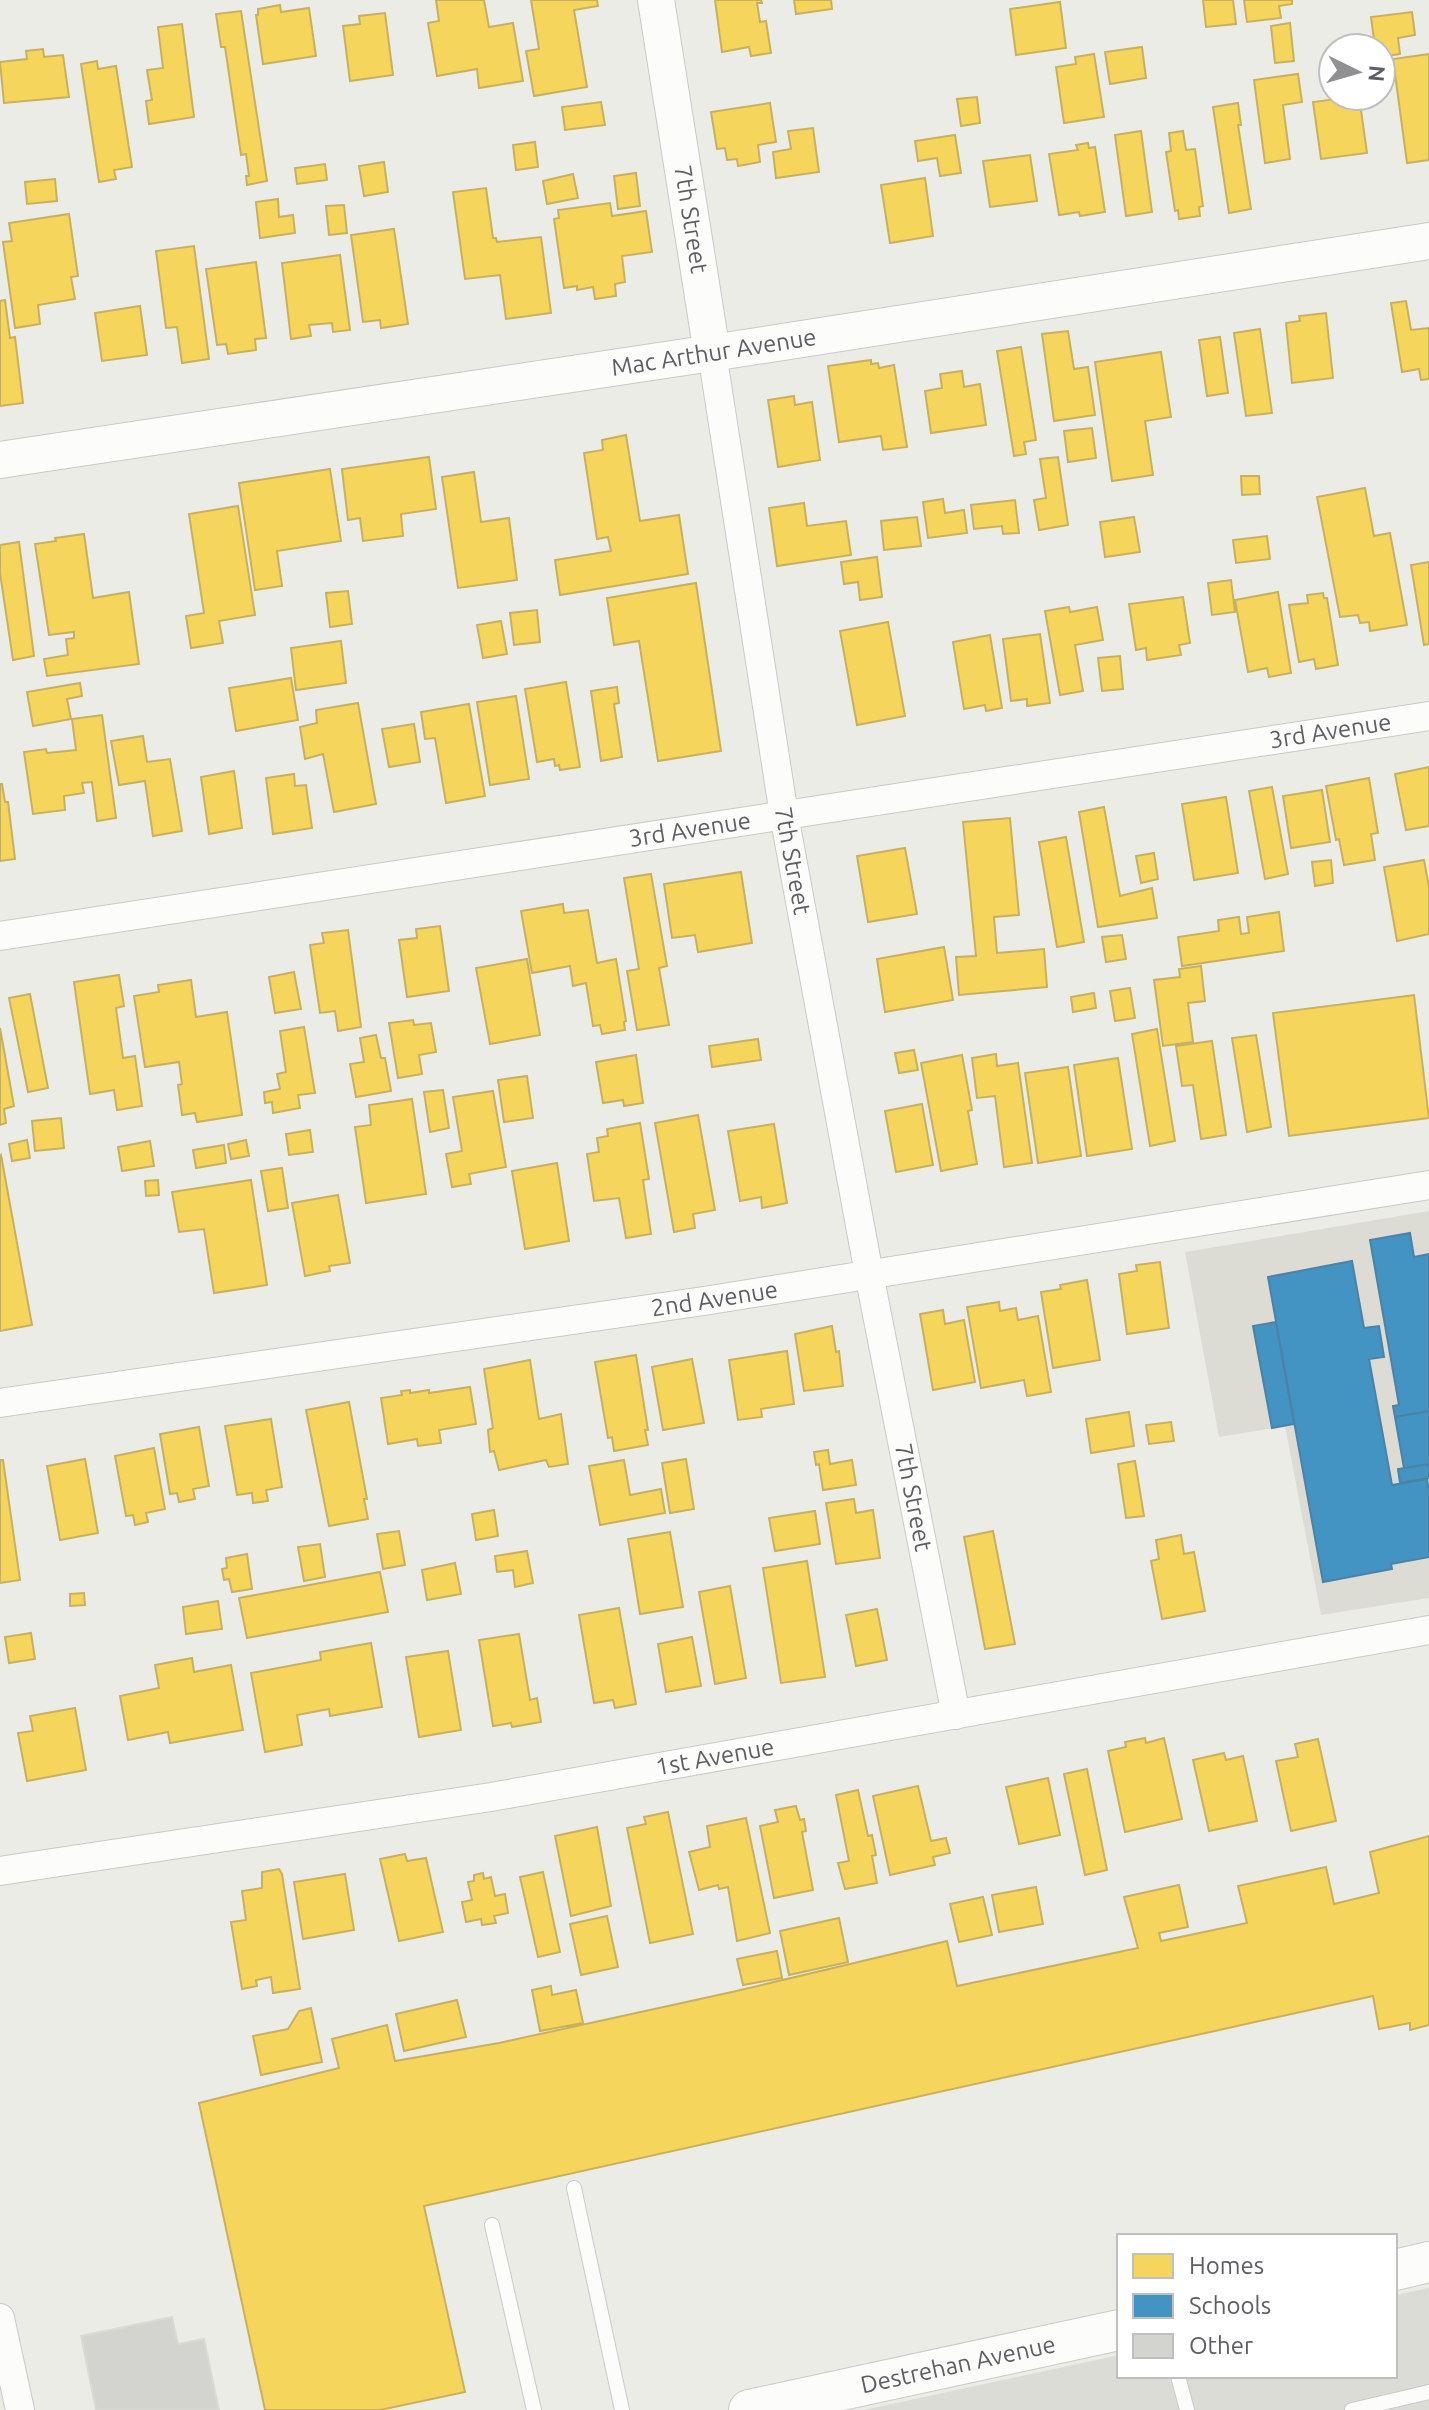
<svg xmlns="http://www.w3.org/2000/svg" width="1429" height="2410" viewBox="0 0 1429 2410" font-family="Ubuntu,sans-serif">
	<rect width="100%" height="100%" fill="#ecece7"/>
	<path fill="#dcdcd7" d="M1429,2288V2410H864L1119,2355V2376H1395V2295Z"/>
	<path fill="#dcdcd5" d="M1429,1211V1598L1321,1615L1285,1426L1219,1437L1185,1252Z"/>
	<path fill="#f6d55c" stroke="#c8b15e" stroke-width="2" d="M436,0H484L489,27L513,23L523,81L479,88L477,69L437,76L428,23L439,21Z
		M531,0H597L598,6L574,10L587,87L534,96L526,51L539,49Z
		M715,0H761L762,3H757L760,22L766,21L771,53L751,56L749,47L722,52Z
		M794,0H831L832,9L796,14Z
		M1203,0H1233L1236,24L1206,27Z
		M1244,0H1292V4L1279,6L1281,18L1247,22Z
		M1060,2L1066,48L1016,55L1010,9Z
		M280,5L281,12L309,8L316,56L263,64L256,15H258V9Z
		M241,11L267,181L247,185L246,176H249L246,154L241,155L225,47H221L216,14Z
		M1412,12L1415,35L1398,38L1400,54L1381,57V48H1375L1371,17Z
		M385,13L393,75L350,81L343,26L360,24L359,16Z
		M1290,23L1294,61L1275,63L1271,26Z
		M182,24L194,117L149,124L146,101L152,100L147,70L163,68L158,27Z
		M1142,47L1146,78L1110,84L1105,52Z
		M43,49L44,57L63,55L69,97L4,103L0,62L27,59L26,51Z
		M1094,54L1104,117L1064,123L1056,67L1076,64L1075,57Z
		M1429,54V160L1407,163L1393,59Z
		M97,61L98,69L116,66L132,167L114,170L116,179L99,182L81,64Z
		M1298,74L1302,102L1283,105L1290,159L1265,163L1254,80Z
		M1359,96L1367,153L1321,159L1313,102Z
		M977,97L980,123L961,126L957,99Z
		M601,102L605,125L565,130L562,107Z
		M770,103L776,142L758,145L760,162L738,166L737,159L727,160L725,148L717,149L711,112Z
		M1238,103L1241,125H1238L1251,209L1229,213L1213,107Z
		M813,128L819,172L776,178L773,152L791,149L788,131Z
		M1141,131L1152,212L1126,216L1115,135Z
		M1183,131L1186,150L1195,149L1203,206L1199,207L1200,216L1179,219L1178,210L1175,211L1166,152L1171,151L1169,133Z
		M955,135L961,173L940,176L937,158L918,161L915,141Z
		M535,142L538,167L516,170L513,145Z
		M1088,143L1089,148L1095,147L1105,212L1080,216L1079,212L1059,215L1049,154L1078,150L1076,145Z
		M1030,155L1037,201L990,207L983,161Z
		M384,162L388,192L364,196L359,166Z
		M325,164L327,180L297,184L295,168Z
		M636,173L640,206L618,209L614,176Z
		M573,174L578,198L547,204L543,181Z
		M925,178L933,236L890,243L881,185Z
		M55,179L57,201L27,204L25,182Z
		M486,188L493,238H496L497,242L541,237L551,313L506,319L500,275L465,279L453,192Z
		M278,199L279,217L293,215L295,233L260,238L256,202Z
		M610,203L612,216L646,211L652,252L622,256L625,282L615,284L616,296L595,299L593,287L577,290V286L564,288L554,219L559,218L558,210Z
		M344,205L347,233L329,235L326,206Z
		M69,214L78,276L71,277L75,299L38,305L40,324L15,328L3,242L12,241L9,223Z
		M394,229L408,324L381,328L380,320L363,322L351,235Z
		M194,246L209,359L182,363L177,327L166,328L156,251Z
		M340,255L350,330L333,332L332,323L309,325L311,336L291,339L282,263Z
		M256,262L266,338L255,339L256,350L228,354L226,344L217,345L206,269Z
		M5,300L10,338L15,337L23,403L0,406V301Z
		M1406,301L1411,330L1429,328V379L1421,380L1419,369L1402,372L1391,303Z
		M140,306L147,355L102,361L95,313Z
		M1326,313L1333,378L1292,383L1286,323L1300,321L1299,316Z
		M1260,329L1272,413L1246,416L1234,333Z
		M1068,331L1074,369L1088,367L1095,415L1054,421L1042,334Z
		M1220,337L1228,393L1207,396L1199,340Z
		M1021,347L1036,440L1024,442L1026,454L1014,456L997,351Z
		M1161,352L1171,417L1145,421L1153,475L1112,481L1095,362Z
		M871,360V364L878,363L879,368L894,365L907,447L883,450L881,436L839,442L828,366Z
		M962,371L964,387L980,384L986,425L931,433L925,391L942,388L940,374Z
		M794,396L795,405L812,402L820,460L778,467L768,400Z
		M1092,428L1096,458L1068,462L1064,431Z
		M626,435L640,521L679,515L688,574L560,595L555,560L611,551L608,537L597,539L584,453L603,450L602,440Z
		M429,457L436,509L401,514L403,536L363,541L360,518L348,520L342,469Z
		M1058,457L1068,525L1039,530L1034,500L1046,498L1040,459Z
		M330,469L341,541L277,551L282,586L255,590L239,483Z
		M474,472L481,522L509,518L517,580L458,588L442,477Z
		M1241,476H1259L1260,494L1242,495Z
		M1365,488L1374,536L1390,533L1407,625L1370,631L1369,622L1360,623L1358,615L1340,617L1317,497Z
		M943,499L945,513L964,510L967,533L928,538L923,502Z
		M1015,500L1019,533L1003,534L1002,526L974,529L971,505Z
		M804,503L807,526L846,521L851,555L777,566L769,508Z
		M238,506L255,615L219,621L223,643L191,648L186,616L204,613L189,514Z
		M917,517L921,546L884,550L881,521Z
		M1134,517L1140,552L1105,557L1100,522Z
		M84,534L93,598L129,592L139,664L47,676L44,659L68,655L66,639L74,638V632L49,635L35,544L56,541L55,538Z
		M1267,536L1270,559L1236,563L1233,540Z
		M19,542L34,656L13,660L0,573V545Z
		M877,557L882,597L860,600L858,582L844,584L841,562Z
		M1429,562V644L1424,645L1411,565Z
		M1231,580L1235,612L1212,615L1208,583Z
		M696,583L721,751L658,761L639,641L614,645L607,598Z
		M348,591L352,624L330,627L326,593Z
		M1278,592L1291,673L1269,677L1267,668L1248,672L1235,600Z
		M1323,593L1324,598H1327L1338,665L1316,669L1314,659L1299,662L1289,605L1308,603L1307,595Z
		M1183,597L1190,643L1179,645L1181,655L1147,660L1146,648L1136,650L1129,604Z
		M1069,607L1070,612L1097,607L1103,640L1075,645L1083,691L1060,695L1045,611Z
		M537,610L540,642L514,645L510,613Z
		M501,621L507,654L483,658L477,625Z
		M888,622L905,716L857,725L840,631Z
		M1040,634L1050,703L1027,706V699L1011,701L1003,639Z
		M990,635L1002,708L986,711L985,705L964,709L953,642Z
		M341,641L346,683L296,690L291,648Z
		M1120,656L1123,689L1102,691L1098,658Z
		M291,678L298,720L236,731L229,688Z
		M566,682L580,767L560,770L559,765L555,766L554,759L537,762L525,689Z
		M80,683L82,696L67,699L71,719L33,726L27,692Z
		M617,687L619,703L614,704L622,757L601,761L591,691Z
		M516,696L529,779L490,785L477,702Z
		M358,703L376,804L334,812L323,754L305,759L300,727L317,723L316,710Z
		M469,704L485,796L446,803L435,738L425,739L421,712Z
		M102,715L116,818L97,821L92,782L82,783L84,793L64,796L65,810L33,814L24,752L46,749L47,753L76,750L72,719Z
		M414,724L420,762L389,767L382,729Z
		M143,736L147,762L170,759L182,831L153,836L145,781L119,785L111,741Z
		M1429,767V826L1406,830L1395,774Z
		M234,771L242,828L209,834L201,777Z
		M294,774L295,786L306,785L312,828L273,834L266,778Z
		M1369,778L1378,833L1371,834L1375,860L1344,865L1339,839L1336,840L1326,786Z
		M0,784H2L5,802H8L15,859L0,861Z
		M1272,787L1288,874L1265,879L1249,791Z
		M1322,790L1330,842L1291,848L1283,796Z
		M1226,797L1238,873L1194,880L1182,804Z
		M1104,807L1120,896L1152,888L1157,918L1098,927L1079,812Z
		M1010,818L1019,915L994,917L997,953L1044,949L1047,987L959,995L956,957L976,956L963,822Z
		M1066,837L1084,942L1057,947L1039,842Z
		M905,848L917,914L868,922L857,856Z
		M1154,853L1158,879L1141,883L1136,856Z
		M1331,860L1333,883L1315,886L1312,862Z
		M1424,860L1429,887V934L1397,941L1384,867Z
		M741,872L752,943L698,952L695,935L672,938L664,884Z
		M651,874L667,966L659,968L669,1025L637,1030L627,971L639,969L624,878Z
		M563,904L564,913L588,910L597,963L616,959L626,1021L624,1022L625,1030L602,1034L600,1025L593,1026L586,983L573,986L570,966L532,973L521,911Z
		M1279,912L1284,951L1182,966L1178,937L1219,931L1218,920L1239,917L1241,934L1249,933L1247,917Z
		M440,926L449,991L407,997L399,940L417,938L416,929Z
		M348,930L361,1027L338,1031L335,1011L320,1013L310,945L324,943L322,933Z
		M1122,935L1126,959L1106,962L1102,937Z
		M944,947L953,1000L885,1012L877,959Z
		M527,959L540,1035L490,1044L476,968Z
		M1201,966L1205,1001L1188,1003L1193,1042L1163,1046L1154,980L1180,977L1179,969Z
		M294,972L301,1009L275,1013L269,977Z
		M119,975L124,1006L116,1008L123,1058L135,1056L142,1106L117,1110L114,1090L90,1094L74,982Z
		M191,980L196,1017L227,1012L242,1115L197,1122L195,1113L182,1115L178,1085L182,1084L179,1062L145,1067L134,996L159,992L158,985Z
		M1130,988L1135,1018L1115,1021L1110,991Z
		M1094,993L1096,1008L1073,1012L1071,997Z
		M30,994L48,1088L28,1092L9,998Z
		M1414,995L1429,1118L1289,1136L1273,1013Z
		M413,1020L414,1025L431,1023L436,1052L419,1055L422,1074L398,1078L389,1023Z
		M304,1027L315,1093L298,1095L300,1108L273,1113L272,1102L265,1103L264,1092L280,1089L277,1074L286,1072L280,1031Z
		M0,1028L14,1106L4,1109L6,1123L0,1125Z
		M1157,1029L1175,1141L1150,1146L1132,1034Z
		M376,1035L381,1058H385L391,1091L356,1097L350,1064L364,1062L360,1038Z
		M1256,1035L1271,1127L1247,1132L1232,1038Z
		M758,1039L761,1060L712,1067L709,1046Z
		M1212,1041L1226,1135L1201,1139L1193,1085L1182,1086L1176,1046Z
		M914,1050L918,1070L899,1073L895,1053Z
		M996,1054L997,1066L1018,1063L1032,1163L1004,1167L995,1096L977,1098L972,1058Z
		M636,1055L643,1103L624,1106L623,1100L603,1103L596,1062Z
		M962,1055L972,1110L968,1111L977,1164L941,1171L921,1063Z
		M1118,1058L1132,1149L1087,1156L1074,1065Z
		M1068,1067L1081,1156L1038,1163L1025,1073Z
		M527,1076L533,1118L504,1122L498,1080Z
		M443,1090L449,1128L430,1132L424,1092Z
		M493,1091L506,1167L469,1174L471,1184L452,1187L446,1154L462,1151L453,1097Z
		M412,1099L426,1194L366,1203L355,1127L371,1125L369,1105Z
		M922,1104L933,1165L896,1172L885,1111Z
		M698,1115L715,1210L693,1214L695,1228L674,1232L655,1123Z
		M61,1118L64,1148L35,1151L32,1121Z
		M640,1123L649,1179L643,1180L651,1234L626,1238L619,1198L594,1201L587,1154L599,1152L597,1138L608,1136L607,1129Z
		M774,1124L787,1203L762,1208L761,1197L740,1201L728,1131Z
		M310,1130L313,1152L289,1155L286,1134Z
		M27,1140L30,1158L12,1161L9,1144Z
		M246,1140L249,1156L231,1159L228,1144Z
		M150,1141L154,1166L122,1171L118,1147Z
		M224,1145L226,1163L196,1168L193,1150Z
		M1,1155L32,1325L0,1331V1156Z
		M557,1163L569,1241L525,1249L512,1171Z
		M282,1168L288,1208L268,1211L261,1171Z
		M158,1180L159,1195L146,1196L145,1181Z
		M251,1180L267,1285L214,1293L204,1229L179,1232L172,1192Z
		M338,1195L350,1263L329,1266L330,1271L305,1276L292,1203Z
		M1160,1262L1169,1328L1127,1334L1119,1274L1137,1271L1136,1265Z
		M1087,1280L1100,1360L1053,1368L1041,1292L1061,1289L1060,1285Z
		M999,1302L1000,1311L1016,1308L1018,1320L1038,1316L1051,1392L1027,1396L1024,1380L981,1388L967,1307Z
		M943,1310L945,1324L964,1320L975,1382L933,1390L920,1314Z
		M832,1326L836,1352L839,1351L843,1386L804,1391L795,1334Z
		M787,1351L794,1404L761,1409L762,1417L738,1420L729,1360Z
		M636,1355L648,1430H645L648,1445L614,1451L612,1437L608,1438L595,1362Z
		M692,1359L704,1423L663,1430L652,1367Z
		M530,1360L539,1419L561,1414L568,1464L549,1467L546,1460L499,1470L494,1451L490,1452L488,1430L493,1428L484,1369Z
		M470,1387L476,1424L439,1430L441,1443L418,1446L417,1439L388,1444L381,1398L402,1395L401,1391L410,1390V1393L429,1390V1393Z
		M349,1402L367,1499H364L368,1519L329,1526L306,1410Z
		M1129,1412L1134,1446L1091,1453L1086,1419Z
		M271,1419L282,1487L266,1490L268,1501L253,1503L252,1493L237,1495L225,1426Z
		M1171,1422L1174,1441L1149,1444L1146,1425Z
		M199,1427L209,1486L193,1489L195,1499L179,1502L177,1493L170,1494L160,1434Z
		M154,1448L165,1509L146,1513L148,1522L135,1525L133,1515L126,1516L115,1456Z
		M828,1450L830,1464L852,1460L856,1485L823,1490L819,1464L816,1465L814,1452Z
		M85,1459L98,1533L60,1540L47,1466Z
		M686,1459L694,1509L670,1513L662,1463Z
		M0,1460H3L20,1580L0,1583Z
		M624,1460L630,1495L661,1489L665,1513L600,1525L589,1466Z
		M1135,1461L1144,1516L1126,1518L1118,1464Z
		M854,1499L856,1513L873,1510L880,1558L836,1564L826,1503Z
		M494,1510L498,1536L476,1540L472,1514Z
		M815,1511L820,1544L775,1551L769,1518Z
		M399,1531L405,1565L383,1569L377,1534Z
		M993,1531L1015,1644L985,1649L964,1537Z
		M670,1532L683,1607L640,1614L628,1539Z
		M1181,1535L1184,1554L1194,1552L1205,1611L1162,1619L1151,1561L1159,1559L1156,1540Z
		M320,1544L325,1577L304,1581L298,1547Z
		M527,1551L533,1583L515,1587L513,1570L497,1572L495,1556Z
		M247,1554L252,1589L232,1592L229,1579L224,1580L222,1569L227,1568L226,1558Z
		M807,1561L825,1677L781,1683L763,1568Z
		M455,1563L461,1594L427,1600L422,1570Z
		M380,1572L388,1612L247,1638L239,1598Z
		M730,1586L746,1678L715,1684L699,1592Z
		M84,1593L85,1605L70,1606V1594Z
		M218,1601L222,1629L186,1634L183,1607Z
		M619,1608L636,1704L615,1708L613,1700L594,1703L579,1615Z
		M877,1609L887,1660L856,1666L846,1615Z
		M31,1633L35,1659L9,1663L5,1637Z
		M519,1634L530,1700L537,1698L541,1722L512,1727L511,1723L493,1726L479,1640Z
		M692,1637L701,1686L666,1692L658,1644Z
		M371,1643L382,1707L330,1716L329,1709L297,1715L302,1745L265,1752L251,1673L321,1660L320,1652Z
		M448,1651L461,1730L419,1737L406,1657Z
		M192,1658L194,1672L231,1665L243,1730L170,1743L168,1732L128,1740L120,1696L159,1688L155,1665Z
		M75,1708L86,1770L27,1781L18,1733L33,1731L30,1716Z
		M1145,1738L1146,1743L1164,1738L1182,1819L1125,1832L1108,1751L1126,1747L1125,1742Z
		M1318,1739L1336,1821L1291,1831L1276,1761L1298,1757L1295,1744Z
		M1224,1753L1226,1760L1243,1756L1257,1821L1209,1831L1193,1760Z
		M1087,1769L1107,1870L1085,1875L1064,1774Z
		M1048,1778L1060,1835L1019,1844L1006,1787Z
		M918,1786L931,1841L946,1838L950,1853L933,1857L935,1865L890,1875L873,1796Z
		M858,1790L868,1836L872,1835L876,1855L872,1856L877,1883L845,1889L838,1863L849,1861L836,1795Z
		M796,1806L800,1820L804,1819L806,1831L802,1832L813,1890L774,1898L760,1826L778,1822L775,1810Z
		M668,1812L693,1934L650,1943L627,1828L646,1824L644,1817Z
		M746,1818L770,1933L737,1941L728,1887L719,1889L718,1885L699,1890L689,1852L710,1847L707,1826Z
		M597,1827L611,1906L571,1916L555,1836Z
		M1429,1836V2025L1410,2030V2023L1379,2029L1373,1996L424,2206L465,2392L380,2410H265L199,2103L339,2068L332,2039L387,2025L395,2061L499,2043L732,1992L947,1941L957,1986L1138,1948L1124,1897L1179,1885L1188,1927L1159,1933L1161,1941L1247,1923L1238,1886L1326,1867L1334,1904L1379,1893L1370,1852Z
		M405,1854L407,1861L426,1858L443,1932L399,1941L380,1859Z
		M279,1869L282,1874L300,1989L273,1993L271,1977L256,1980L257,1986L242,1989L231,1922L246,1920L242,1891L262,1888V1872Z
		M543,1872L560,1952L538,1957L520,1877Z
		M483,1873L484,1879L491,1877L495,1896L505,1894L508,1913L494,1916L496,1923L482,1925L481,1919L466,1922L462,1902L472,1900L468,1882L474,1881V1875Z
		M345,1874L354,1930L303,1939L294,1882Z
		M1036,1887L1043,1924L999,1932L992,1895Z
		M983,1897L992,1935L959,1942L950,1904Z
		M607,1916L618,1967L581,1975L570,1924Z
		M839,1918L848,1962L789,1975L780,1931Z
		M777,1951L782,1978L743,1985L737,1959Z
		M551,1986L552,1995L576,1990L583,2023L540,2031L532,1990Z
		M457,2000L466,2037L404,2051L396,2014Z
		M311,2008L322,2062L261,2075L253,2036L288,2029L299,2011Z"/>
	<path fill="#4393c3" stroke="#4b83a6" stroke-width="2" d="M1410,1233L1414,1257L1429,1254V1411L1395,1417L1393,1406L1399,1405L1370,1240Z
		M1352,1261L1364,1328L1379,1326L1384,1357L1369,1359L1392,1485L1427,1479L1429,1490V1557L1391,1564L1392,1569L1323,1582L1268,1277Z
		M1276,1322L1294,1424L1272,1428L1253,1326Z
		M1429,1411V1464L1404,1468L1395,1417Z
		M1429,1464V1478L1400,1483L1398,1469Z"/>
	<path fill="#d3d3d0" stroke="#dbdbd6" stroke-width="2" d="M172,2317L178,2344L204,2339L219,2410H96L81,2336Z"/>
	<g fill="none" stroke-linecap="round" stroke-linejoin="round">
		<defs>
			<path id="service" d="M574,2188L622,2410
				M492,2225L534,2410
				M1178,2376L1187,2410
				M1352,2410L1429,2392"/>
			<g id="minor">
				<path id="s1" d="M712,353L784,815L869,1274L956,1715"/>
				<path id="s2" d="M0,936L1429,716"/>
				<path id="s3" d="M0,1403L704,1301L1429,1185"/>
				<path id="s4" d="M0,1871L491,1797L1429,1630"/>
				<path d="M0,2318L20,2410"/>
			</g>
			<g id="tertiary">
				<path id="s5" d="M656,0L712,353"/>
				<path id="s6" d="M0,460L712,353L1429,241"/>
			</g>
			<g id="secondary">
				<path d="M1395,2270L1429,2262"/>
				<path id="s7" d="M749,2410L1119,2330"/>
			</g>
		</defs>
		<use href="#service" stroke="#c9c9c9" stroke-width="16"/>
		<use href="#minor" stroke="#c9c9c9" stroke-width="30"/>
		<use href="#tertiary" stroke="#c9c9c9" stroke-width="38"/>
		<use href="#secondary" stroke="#cacaca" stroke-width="42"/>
		<use href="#service" stroke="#fcfcfb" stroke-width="14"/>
		<use href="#minor" stroke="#fcfcfb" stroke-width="28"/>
		<use href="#tertiary" stroke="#fcfcfb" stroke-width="36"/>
		<use href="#secondary" stroke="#fcfcfb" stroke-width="40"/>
	</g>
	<g text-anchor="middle" stroke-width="8" stroke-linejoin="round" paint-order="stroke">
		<g font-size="24" fill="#5d5e64" stroke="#fff">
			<text dy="8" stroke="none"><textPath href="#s5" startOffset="222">7th Street</textPath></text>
			<text dy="8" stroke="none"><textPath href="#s6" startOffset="722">Mac Arthur Avenue</textPath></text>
			<text dy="8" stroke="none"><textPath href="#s2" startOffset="1346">3rd Avenue</textPath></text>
			<text dy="8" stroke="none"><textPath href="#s2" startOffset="698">3rd Avenue</textPath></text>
			<text dy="8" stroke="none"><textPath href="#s1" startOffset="514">7th Street</textPath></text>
			<text dy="8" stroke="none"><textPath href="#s3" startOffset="722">2nd Avenue</textPath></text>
			<text dy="8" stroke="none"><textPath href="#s1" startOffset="1162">7th Street</textPath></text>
			<text dy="8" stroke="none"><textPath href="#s4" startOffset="724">1st Avenue</textPath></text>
			<text dy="8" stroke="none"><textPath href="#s7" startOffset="214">Destrehan Avenue</textPath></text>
		</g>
	</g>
	<rect x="1117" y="2234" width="280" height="144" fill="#ffffff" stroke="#bebfc1" stroke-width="2"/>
	<rect x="1133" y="2254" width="40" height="24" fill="#f6d55c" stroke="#bebfc1" stroke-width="2"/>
	<text x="1189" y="2274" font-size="24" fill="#5d5e64">Homes</text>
	<rect x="1133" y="2294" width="40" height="24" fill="#4393c3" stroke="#bebfc1" stroke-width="2"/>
	<text x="1189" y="2314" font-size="24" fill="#5d5e64">Schools</text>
	<rect x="1133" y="2334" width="40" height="24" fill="#d3d3d0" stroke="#bebfc1" stroke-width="2"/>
	<text x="1189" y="2354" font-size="24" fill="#5d5e64">Other</text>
	<g transform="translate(1357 72) rotate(95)"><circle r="38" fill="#ffffff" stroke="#bebfc1" stroke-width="2"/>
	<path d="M0-6L14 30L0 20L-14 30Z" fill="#8f9092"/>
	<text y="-12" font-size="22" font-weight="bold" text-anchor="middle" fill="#5d5e64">N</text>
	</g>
</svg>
